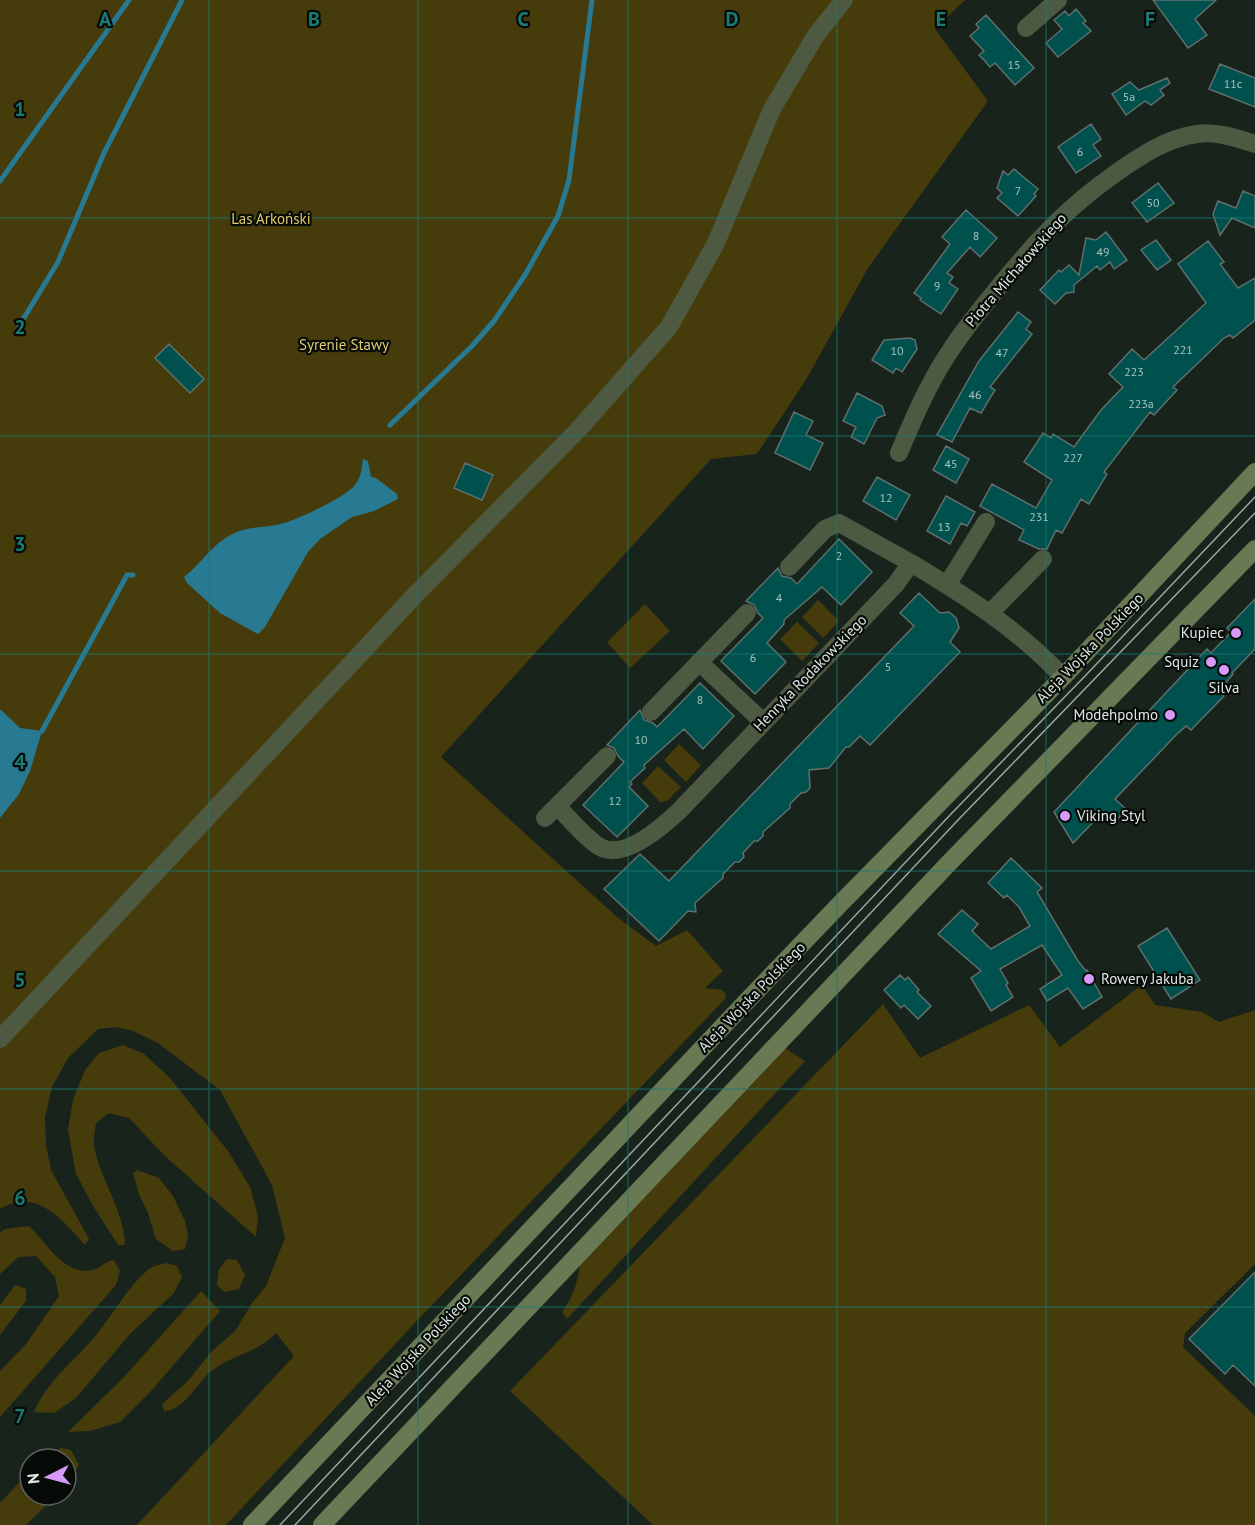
<svg xmlns="http://www.w3.org/2000/svg" width="1255" height="1525" viewBox="0 0 1255 1525" font-family="'PT Sans',sans-serif">
	<rect width="100%" height="100%" fill="#18231c"/>
	<path fill="#463c0b" d="M0,0H965L935,29L988,101L868,268L807,378L757,454L711,459L441,757L617,917L656,946L687,930L723,971L705,988L722,990L726,994L725,999L412,1326L226,1525H137L294,1356L276,1333C255,1355 231,1354 209,1373C197,1384 183,1411 164,1411L162,1404L189,1380L210,1353L236,1330L252,1303L266,1286L285,1238L272,1185L220,1090L158,1043L133,1031L117,1027L98,1029L68,1058L52,1087L45,1117L46,1145L51,1170L89,1239L85,1245C62,1220 37,1187 0,1209Z
		M818,600L839,621L823,638L802,617Z
		M645,604L670,631L630,668L607,642Z
		M797,622L819,643L802,661L780,639Z
		M679,744L701,765L686,782L664,760Z
		M658,766L681,787L667,801L660,802L642,783Z
		M1142,985L1155,1005L1202,1012L1219,1022L1255,1010V1264L1185,1333L1183,1347L1255,1416V1525H653L510,1391L883,1004L920,1058L1029,1005L1060,1047Z
		M123,1045L144,1054L170,1078L228,1151L250,1187L258,1216L256,1237L165,1156L129,1118L109,1113L96,1123C95,1130 93,1139 94,1146C100,1180 124,1209 125,1245H118L92,1204L76,1174L68,1130L73,1100L85,1070L99,1053Z
		M785,1048L805,1061L567,1319L562,1312C573,1297 577,1284 580,1265Z
		M137,1170L159,1178L173,1196L185,1221L188,1236L185,1249L173,1251L156,1239L148,1213L139,1194L133,1173Z
		M29,1226C47,1243 64,1276 93,1270C100,1268 106,1261 114,1260L120,1271L116,1285L0,1417V1371L26,1344L59,1296L55,1277L36,1256L18,1257L0,1274V1233L5,1229Z
		M227,1259L237,1260L245,1275L239,1289L224,1292L217,1285L219,1269Z
		M166,1263L177,1266L182,1277L174,1293L130,1334L76,1398L54,1413L34,1412C48,1379 75,1361 97,1334C114,1313 128,1286 149,1269C154,1265 161,1265 166,1263Z
		M15,1285L26,1289V1301L0,1335V1305Z
		M201,1291L220,1311L151,1391L120,1422L90,1431L68,1432L124,1377Z
		M61,1448L71,1450L79,1465L66,1486V1459H41Z
		M30,1471V1495H57L26,1525H0V1503Z"/>
	<path fill="#277a91" d="M363,459L368,461L371,477L376,478L397,494L398,499L374,511L352,517L320,539L308,552L265,627L258,634L220,613L187,583L184,577C199,566 210,547 227,537C244,526 263,528 281,524C297,520 346,497 355,485C361,477 362,468 363,459Z
		M0,709L20,728L42,731L30,771L19,794L0,818Z"/>
	<g fill="none" stroke-linecap="round" stroke-linejoin="round">
		<path stroke="#277a91" stroke-width="5" d="M0,181L129,0
			M19,326L58,262L104,153L182,0
			M390,425L472,346L494,321L525,275L558,216L569,180L592,0
			M42,731L127,575H133"/>
	</g>
	<path fill="#00514d" stroke="#5e6f6d" stroke-width="1.5" d="M1153,0H1216L1195,19L1207,35L1188,48Z
		M1076,9L1086,21L1083,23L1091,31L1058,57L1046,43L1062,29L1054,20L1065,11L1069,16Z
		M986,15L1034,68L1015,85L995,63L990,67L984,60L979,55L984,51L970,36L979,28L976,24Z
		M1220,64L1255,78V107L1209,89Z
		M1167,78L1170,83L1160,90L1164,95L1151,105L1145,101L1126,115L1112,94L1130,82L1139,90Z
		M1091,124L1101,139L1093,145L1101,156L1076,173L1058,147Z
		M1014,169L1038,189L1034,194L1036,196L1018,216L997,198L1002,193L997,188L1003,171L1008,175Z
		M1158,183L1174,203L1147,222L1132,203Z
		M1243,191L1255,196V228L1232,218L1220,235L1213,214L1218,201L1236,208Z
		M966,210L997,238L980,257L970,247L947,273L953,277L949,283L958,289L941,314L920,300L921,298L914,293L950,244L942,237Z
		M1106,232L1127,260L1114,269L1110,262L1100,270L1097,266L1074,285V292L1066,293L1055,304L1040,290L1059,270L1061,272L1069,265L1079,275L1086,238L1096,240Z
		M1156,240L1171,260L1157,270L1141,250Z
		M1208,241L1224,262L1220,264L1238,288L1255,278V320L1233,338L1230,335L1224,338L1173,387L1177,390L1154,415L1150,412L1104,472L1107,474L1089,504L1081,499L1062,533L1056,530L1047,549H1039L1019,540L1024,530L980,506L992,484L1036,508L1052,480L1024,462L1043,433L1051,438L1053,434L1074,447L1101,410L1123,387L1109,374L1132,349L1144,360L1206,303L1178,264Z
		M1018,312L1031,322L1026,329L1032,334L990,387L995,390L981,413L970,408L952,442L937,435L979,361Z
		M910,338L915,340L917,349L902,372L896,368L893,373L872,360L884,340Z
		M169,344L204,379L190,393L155,358Z
		M857,393L882,406L885,415L877,418L864,444L851,437L856,427L843,421Z
		M794,412L813,421L806,435L823,443L810,470L775,453Z
		M946,446L969,459L956,483L933,470Z
		M465,463L493,475L482,500L454,488Z
		M877,477L910,495L896,520L863,501Z
		M946,496L975,512L967,526L961,523L950,544L927,531Z
		M839,539L872,572L841,605L822,587L784,620V624L767,643L786,662L755,694L721,661L763,618L758,613L754,605L746,601L778,568L782,576L791,578L797,584Z
		M919,593L940,613L949,612L956,618L959,628L950,642L960,652L870,745L860,736L849,747H846L829,768L809,770L810,788L806,792L801,793L790,804V808L763,832V836L758,841H754L743,853L744,857L739,862H735L723,874V878L695,903L696,912L688,911L659,941L604,889L640,854L669,881L914,626L900,613Z
		M1255,599V649L1232,673L1233,674L1219,691L1224,696L1191,730L1186,726L1176,735L1115,799L1126,809L1115,822L1104,811L1073,843L1054,812L1207,649L1211,653L1231,632L1227,628Z
		M700,683L734,716L703,749L684,729L644,765L645,768L630,782L632,784L629,787L648,806L617,837L583,805L624,762L618,756L614,748L607,745L640,710L644,720L653,723L657,727Z
		M1011,858L1042,888L1037,892L1078,961L1086,971L1087,970L1102,997L1083,1009L1068,988L1047,1001L1040,989L1062,975L1042,945L1000,969L1008,983L1006,985L1013,997L991,1011L971,978L981,971L938,934L962,910L978,924L972,931L991,949L1030,926L1019,907L1007,895L1004,898L988,883Z
		M1167,928L1200,980L1171,999L1138,946Z
		M900,975L905,980L908,977L919,990L917,992L931,1006L918,1019L904,1005L901,1008L884,990Z
		M1255,1272V1386L1233,1365L1225,1374L1189,1339Z"/>
	<g fill="none" stroke-linecap="round" stroke-linejoin="round">
		<path stroke="#4e5942" stroke-width="18" d="M1026,28L1058,0
			M899,453C914,417 930,380 952,348C967,325 985,304 1002,283C1038,239 1069,206 1116,173C1140,156 1167,138 1197,134C1216,131 1237,138 1255,144
			M789,567L825,529L839,523L911,563
			M947,585L986,522
			M990,613L1043,559
			M699,662L763,722
			M651,712L747,613
			M557,806C568,817 589,842 602,848C626,859 663,826 679,811L896,584L911,563C966,596 1019,630 1063,677
			M545,818L607,756
			M0,1039L418,592L578,430L669,327L716,243L772,109L816,35L844,0"/>
		<path stroke="#687954" stroke-width="18" d="M252,1525L745,1003L841,903L1063,677L1255,472
			M322,1525L947,865L1255,549"/>
		<path stroke="#9da6a0" stroke-width="1.5" d="M280,1525L951,814L1086,675L1255,497
			M295,1525L959,819L1255,513"/>
	</g>
	<path fill="none" stroke="#197c74" stroke-width="1.5" stroke-opacity="0.55" d="M209,0V1525M418,0V1525M628,0V1525M837,0V1525M1046,0V1525M0,218H1255M0,436H1255M0,654H1255M0,871H1255M0,1089H1255M0,1307H1255"/>
	<g fill="#d89af8" stroke="#070b08" stroke-width="2">
		<circle cx="1236" cy="633" r="6"/>
		<circle cx="1211" cy="662" r="6"/>
		<circle cx="1224" cy="670" r="6"/>
		<circle cx="1170" cy="715" r="6"/>
		<circle cx="1065" cy="816" r="6"/>
		<circle cx="1089" cy="979" r="6"/>
	</g>
	<g text-anchor="middle" stroke-width="4.5" stroke-linejoin="round" paint-order="stroke">
		<g font-size="12" fill="#a8c2be">
			<text x="1014" y="69">15</text>
			<text x="1233" y="88">11c</text>
			<text x="1129" y="101">5a</text>
			<text x="1080" y="156">6</text>
			<text x="1018" y="195">7</text>
			<text x="1153" y="207">50</text>
			<text x="976" y="240">8</text>
			<text x="1103" y="256">49</text>
			<text x="937" y="290">9</text>
			<text x="1183" y="354">221</text>
			<text x="897" y="355">10</text>
			<text x="1002" y="357">47</text>
			<text x="1134" y="376">223</text>
			<text x="975" y="399">46</text>
			<text x="1141" y="408">223a</text>
			<text x="1073" y="462">227</text>
			<text x="951" y="468">45</text>
			<text x="886" y="502">12</text>
			<text x="1039" y="521">231</text>
			<text x="944" y="531">13</text>
			<text x="839" y="560">2</text>
			<text x="779" y="602">4</text>
			<text x="753" y="662">6</text>
			<text x="888" y="671">5</text>
			<text x="700" y="704">8</text>
			<text x="641" y="744">10</text>
			<text x="615" y="805">12</text>
		</g>
		<g font-size="15" fill="#dfca6e" stroke="#070b08">
			<text x="271" y="224">Las Arkoński</text>
			<text x="344" y="350">Syrenie Stawy</text>
		</g>
		<g font-size="15" fill="#e0e8e3" stroke="#070b08">
			<text transform="translate(1016 270) rotate(-49)" y="5">Piotra Michałowskiego</text>
			<text transform="translate(1090 648) rotate(-46)" y="5">Aleja Wojska Polskiego</text>
			<text transform="translate(810 673) rotate(-46)" y="5">Henryka Rodakowskiego</text>
			<text transform="translate(752 997) rotate(-46)" y="5">Aleja Wojska Polskiego</text>
			<text transform="translate(418 1350) rotate(-47)" y="5">Aleja Wojska Polskiego</text>
		</g>
		<g font-size="15" fill="#e0e8e3" stroke="#070b08" text-anchor="end">
			<text x="1224" y="638">Kupiec</text>
			<text x="1199" y="667">Squiz</text>
			<text x="1224" y="693" text-anchor="middle">Silva</text>
			<text x="1158" y="720">Modehpolmo</text>
			<text x="1077" y="821" text-anchor="start">Viking Styl</text>
			<text x="1101" y="984" text-anchor="start">Rowery Jakuba</text>
		</g>
	</g>
	<g font-size="20" text-anchor="middle" font-weight="bold" fill="#197c74" stroke="#070b08" stroke-width="4.5" stroke-linejoin="round" paint-order="stroke">
		<text x="105" y="26">A</text>
		<text x="314" y="26">B</text>
		<text x="523" y="26">C</text>
		<text x="732" y="26">D</text>
		<text x="941" y="26">E</text>
		<text x="1150" y="26">F</text>
		<text x="20" y="116">1</text>
		<text x="20" y="334">2</text>
		<text x="20" y="551">3</text>
		<text x="20" y="769">4</text>
		<text x="20" y="987">5</text>
		<text x="20" y="1205">6</text>
		<text x="20" y="1423">7</text>
	</g>
	<g transform="translate(48 1477) rotate(264)"><circle r="28" fill="#070b08" stroke="#5e6360" stroke-width="1.5"/>
	<path d="M0-4.5L10 22L0 15L-10 22Z" fill="#d89af8"/>
	<text y="-9" font-size="16" font-weight="bold" text-anchor="middle" fill="#e0e8e3">N</text>
	</g>
</svg>
